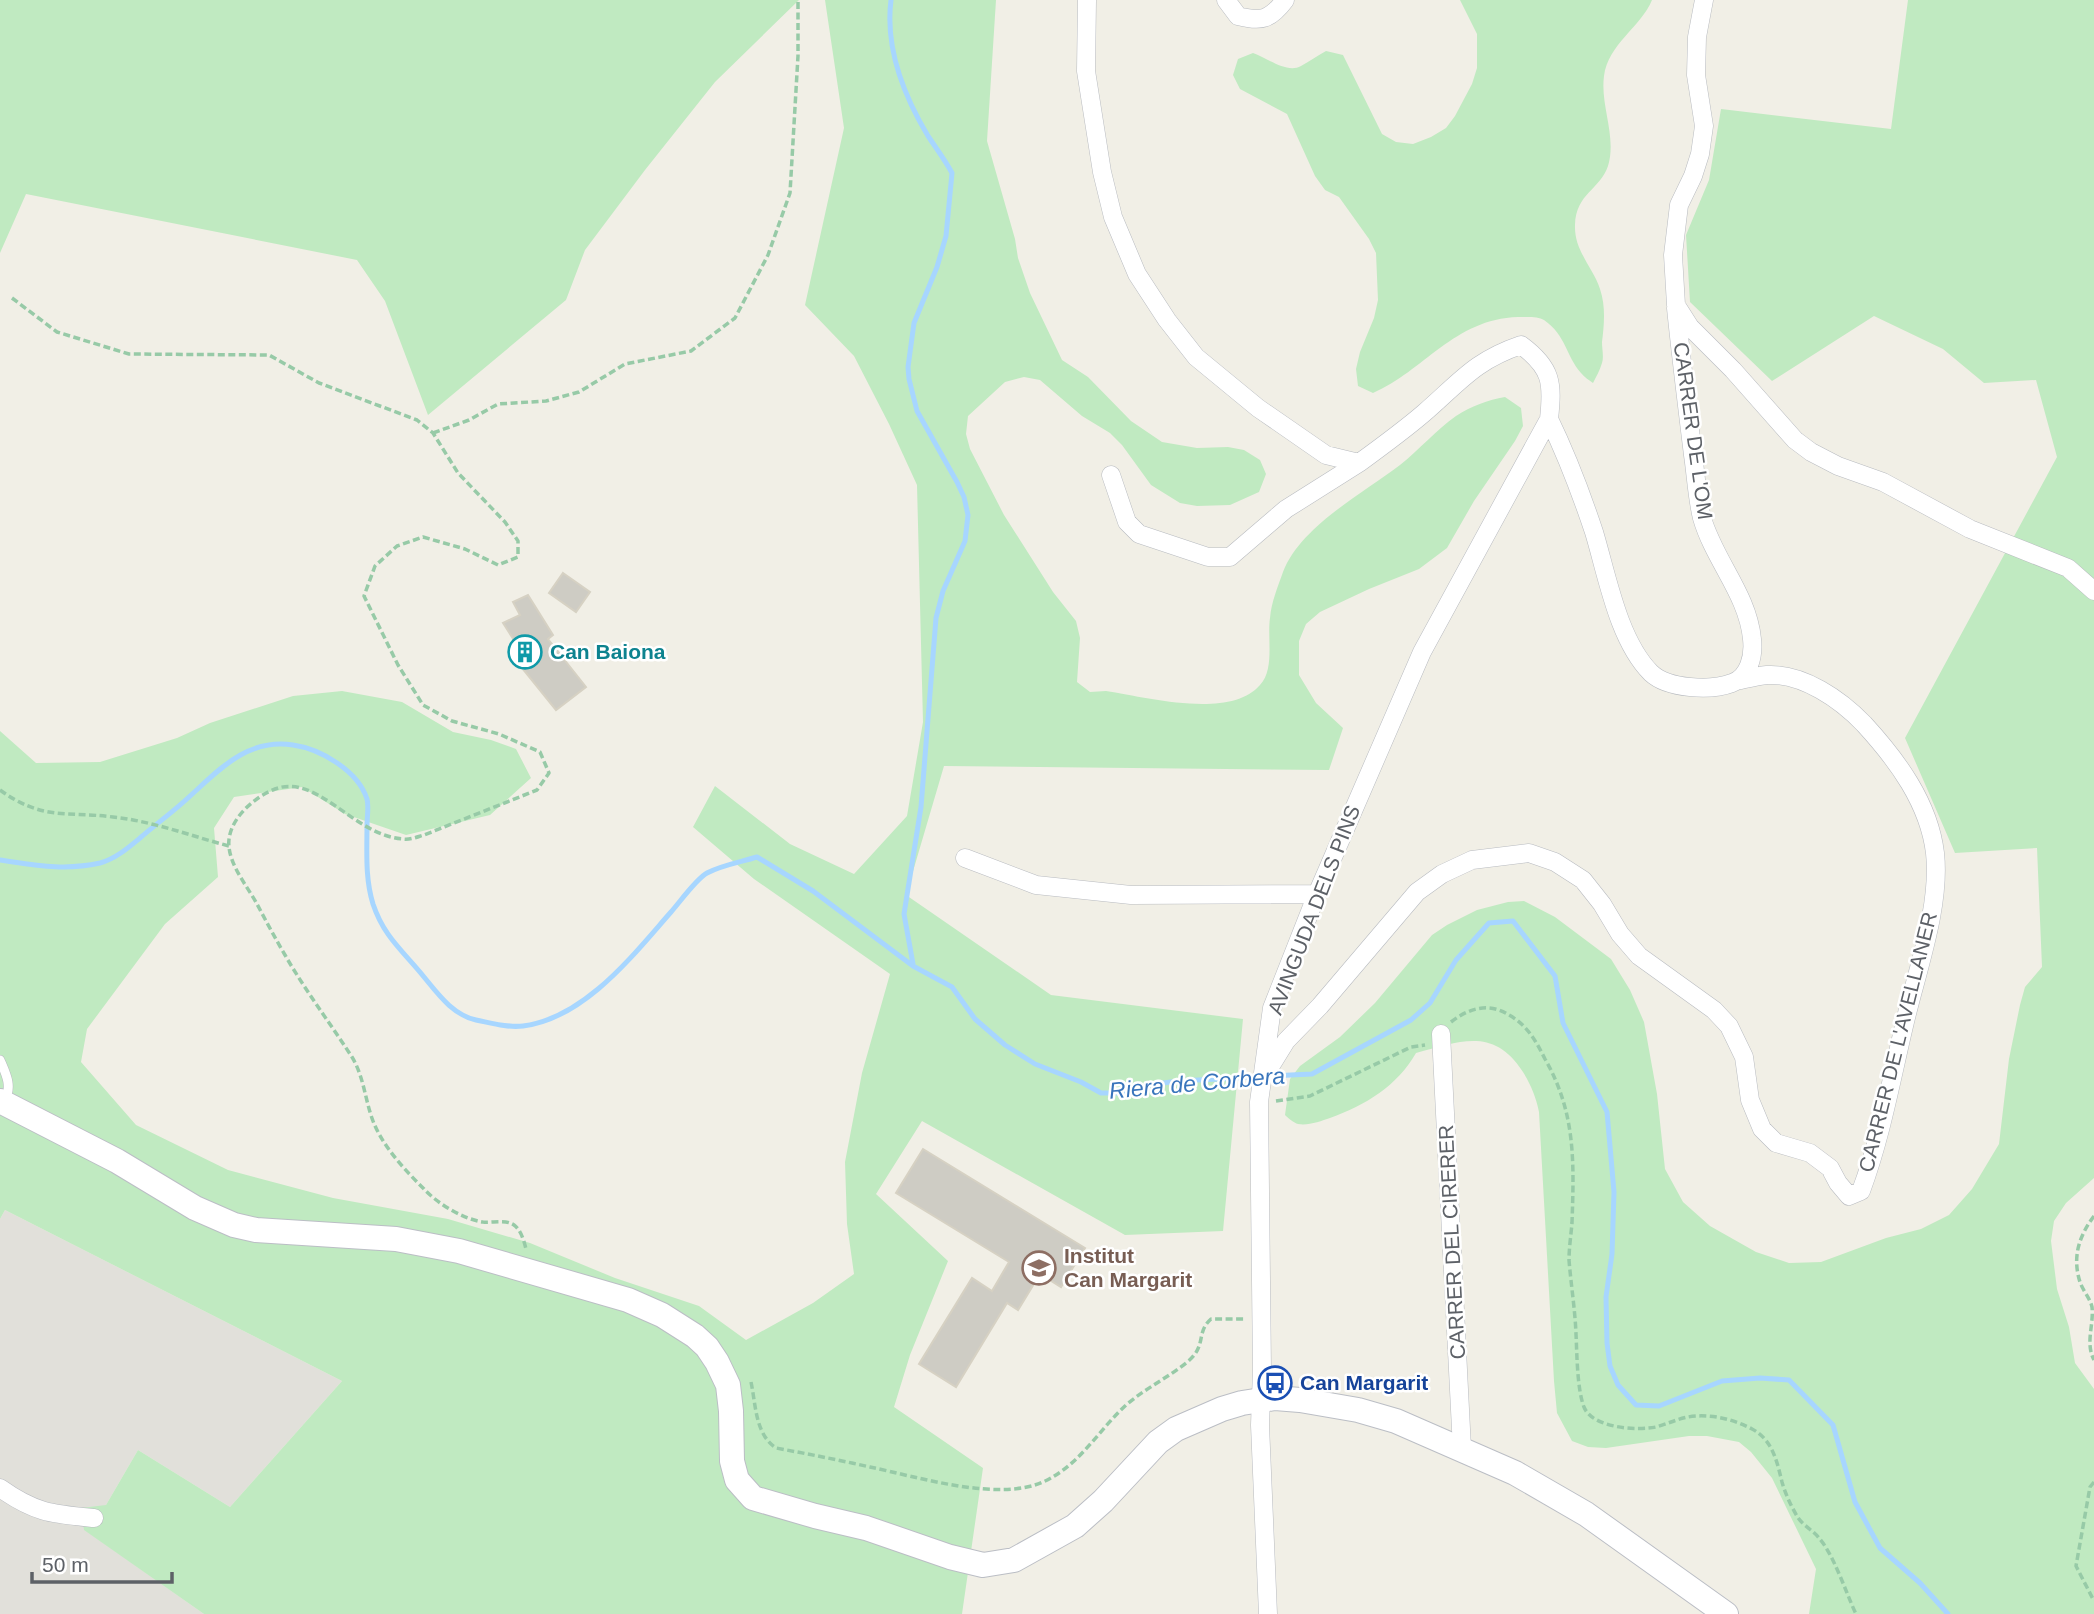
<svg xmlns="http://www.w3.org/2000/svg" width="2094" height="1614" viewBox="0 0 2094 1614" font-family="Arial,sans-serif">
	<rect width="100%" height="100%" fill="#f1efe6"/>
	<path fill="#e1e0da" d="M5,1210L342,1381L230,1507L138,1450L106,1505L85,1530L204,1614H0V1219Z"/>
	<path fill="#c0eac1" d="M0,0H799L715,82L645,170L585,250L566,300L428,415L385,301L357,260L26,194L0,253Z
		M825,0H996L987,141L1015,239L1018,258L1030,293L1062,360L1088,377L1131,421L1162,442L1197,448L1228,447L1244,450L1260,460L1266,474L1259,492L1230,505L1197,506L1180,503L1151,485L1122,445L1110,433L1082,416L1040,380L1024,377L1005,382L968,416L966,434L970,449L1004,515L1053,592L1076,621L1080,638L1077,682L1090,692L1106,691C1146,697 1230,720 1260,685C1275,669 1267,638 1270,618C1271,603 1278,586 1283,572C1301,526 1362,494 1400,465C1419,450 1436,430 1456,416C1471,406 1488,400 1505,397L1521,408L1523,426L1515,441L1474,501L1447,548L1419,569L1369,589L1320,612L1306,624L1299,641V675L1316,703L1343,728L1329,770L944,766L906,895L1051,995L1243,1019L1223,1231L1125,1235L922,1121L876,1194L948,1261L910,1355L894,1407L983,1468L962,1614H204L84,1530L81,1508L106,1505L138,1450L230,1507L342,1381L5,1210L0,1219V731L36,763L100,762L177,738L210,723L293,696L342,691L402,702L453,732L491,740L516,749L531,778L490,815L406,835L345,814L302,787L234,797L214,828L218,877L165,924L87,1029L81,1062L136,1125L228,1170L333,1198L448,1219L530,1243L615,1278L699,1306L746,1340L813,1303L854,1274L847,1224L845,1162L862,1073L890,974L754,879L693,827L715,786L790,844L854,874L907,816L923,722L917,485L889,424L854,356L805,305L844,128Z
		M1460,0H1652C1641,27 1608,44 1604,76C1600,106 1617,136 1608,166C1600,190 1576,193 1575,225C1574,251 1593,267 1600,289C1606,307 1604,325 1602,342C1602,349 1604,357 1602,363C1600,370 1596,377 1593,383C1589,380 1584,377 1581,373C1566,356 1566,335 1544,320C1538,316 1526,317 1518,317C1454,319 1424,371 1373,393L1358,386L1356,369L1360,352L1374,318L1378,300L1376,253L1369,239L1339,197L1325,190L1315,176L1287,114L1240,89L1233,75L1238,59L1253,53C1267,58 1287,74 1301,66C1310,61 1317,56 1326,51L1343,55L1382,134L1396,142L1413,144L1431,137L1446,128L1455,116L1472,84L1477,68V34Z
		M1908,0H2094V1178L2066,1203L2054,1221L2051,1241L2057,1289L2069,1327L2075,1363L2094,1389V1614H1809L1816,1569L1772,1478L1751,1452L1739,1442L1707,1436H1689L1606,1448L1588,1447L1572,1441L1557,1413L1554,1381L1539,1112C1536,1097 1531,1085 1523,1072C1493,1026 1460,1042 1416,1053C1397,1086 1366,1105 1330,1118C1321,1121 1308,1126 1298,1124C1294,1123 1288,1118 1285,1115L1290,1079L1300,1066L1340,1037L1375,1003L1432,935L1447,925L1477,910L1508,902L1524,901L1555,917L1611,959L1630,990L1644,1022L1657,1094L1665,1169L1683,1202L1710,1226L1756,1252L1789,1263L1821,1262L1886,1238L1921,1229L1949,1215L1972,1189L1999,1144L2009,1059L2020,1005L2025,987L2042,967L2037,848L1955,853L1905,738L2057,457L2036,380L1984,383L1943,349L1874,316L1772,381L1690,302L1686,235L1709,180L1721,109L1891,129Z"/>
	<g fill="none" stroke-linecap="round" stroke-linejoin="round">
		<path stroke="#a7d6ff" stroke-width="5" d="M891,0C885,47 904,96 928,136C936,148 945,160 952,173L946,236L937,267L914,323L908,367L909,379L917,411L957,482L964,497L968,515L965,541L943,591L936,618L921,807L904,914L913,964
			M0,860C35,865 64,871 100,863C115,859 128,848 140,838C156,824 173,812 189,797C219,770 247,738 293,745C321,749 358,771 367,799C369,806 367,818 367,825C367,852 365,878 373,904C384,937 403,951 424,977C438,994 453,1015 476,1020C491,1023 508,1028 523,1026C585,1018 633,955 671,912C680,902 696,879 707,873C722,865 741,862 757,857L813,891L913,966L952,987L975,1019L1005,1045L1035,1064L1081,1082L1101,1093H1124L1149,1085L1178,1081L1260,1077
			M1270,1076L1312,1074L1411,1020L1430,1003L1456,960L1489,923L1513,921L1555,976L1563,1023L1607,1112L1614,1192L1612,1254L1606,1297L1607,1343L1610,1366L1618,1385L1636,1405L1659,1406L1722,1381L1760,1378L1789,1380L1833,1425L1855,1502L1880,1548L1920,1583L1948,1614"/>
	</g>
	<path fill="#ceccc4" stroke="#d6d1c3" stroke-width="2" d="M563,573L590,592L576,612L549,593Z
		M528,595L553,635L548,639L586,687L556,710L514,658L521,651L503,623L520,615L513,602Z
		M923,1149L1085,1248L1061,1287L1040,1274L1018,1310L1007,1303L956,1387L919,1364L972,1278L992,1291L1009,1262L896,1193Z"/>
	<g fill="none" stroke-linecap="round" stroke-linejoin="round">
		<defs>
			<path id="lane" d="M0,1060C6,1074 13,1087 4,1101"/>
			<path id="street" d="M1087,0L1086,71L1102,172L1113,217L1137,274L1167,320L1196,357L1258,408L1326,455L1359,463C1381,447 1403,431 1424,413C1460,382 1474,361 1521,345C1552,368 1553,383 1549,419L1422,652L1317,894L1272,1008L1259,1102L1262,1370L1260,1425L1268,1614
				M1226,0L1238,16C1261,22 1270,20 1285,0
				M1704,0L1697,37L1696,75L1704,126L1700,154L1693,176L1679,205L1673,255L1676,305L1690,327L1733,370L1795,440L1811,452L1838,466L1883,482L1970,529L2068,568L2094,591
				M1549,419C1567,456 1581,493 1594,532C1607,575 1618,640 1651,673C1668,689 1711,691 1732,683C1749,677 1754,656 1752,639C1748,595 1714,560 1702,518C1697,498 1696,475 1693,455C1687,406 1681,357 1676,308
				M1111,475L1127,522L1139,534L1208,557H1230L1286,509L1359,463
				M965,858L1036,885L1131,895L1317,894
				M1441,1034L1462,1449
				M1265,1075L1286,1041L1320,1006L1417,892L1442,874L1472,860L1529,853L1555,862L1583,880L1602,904L1620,934L1639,956L1714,1010L1729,1026L1744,1057L1750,1100L1762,1129L1776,1143L1810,1153L1830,1168L1838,1183L1849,1196L1861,1191C1881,1137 1891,1081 1904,1026C1916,973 1941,907 1935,853C1929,803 1897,760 1864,724C1841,700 1803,673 1767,675C1758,676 1750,678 1741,680
				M0,1488C35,1513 52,1514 94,1518"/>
			<path id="secondary" d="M0,1101L117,1161L195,1208L234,1225L256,1230L396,1239L459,1251L628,1300L662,1315L695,1336L707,1347L717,1362L728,1385L731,1411L732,1461L737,1480L753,1498L815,1516L866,1528L950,1557L983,1565L1014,1560L1075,1526L1103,1501L1158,1442L1176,1429L1222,1409L1242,1403L1275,1398L1300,1400L1358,1410L1396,1421L1515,1473L1586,1514L1726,1614"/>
		</defs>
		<use href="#lane" stroke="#b8bbc0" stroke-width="10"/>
		<use href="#street" stroke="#b8bbc0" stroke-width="19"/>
		<use href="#secondary" stroke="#bbbec5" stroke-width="26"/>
		<path stroke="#97caa7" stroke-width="3.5" stroke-dasharray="7 3.5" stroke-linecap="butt" d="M12,298L57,332L129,354L269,355L319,383L417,420L433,433L458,473L505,522L518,541V557L498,565L465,549L423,537L397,546L375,566L364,596L398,665L423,705L452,721L499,734L540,752L549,773L537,790L424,835C417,837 410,840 403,839C354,836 318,773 275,789C254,797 226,821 229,847C231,867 247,886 257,904C266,921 275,938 285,955C305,990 330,1023 352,1057C364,1077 365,1100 373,1121C383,1147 405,1170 424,1189C438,1204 463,1219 483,1222C493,1223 505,1219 514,1225C521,1230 524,1241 526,1249
			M433,433L469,420L498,404L546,401L579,392L625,364L691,351L735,318L768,255L790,193L798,56V0
			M0,790C43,821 66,811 113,817C152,821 191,836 229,846
			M1451,1022C1469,1008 1489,1002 1509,1015C1527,1025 1536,1041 1545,1059C1576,1113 1574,1163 1572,1223C1571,1235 1569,1248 1569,1260C1571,1285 1575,1309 1576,1334C1577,1354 1577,1389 1584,1407C1592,1428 1637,1431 1656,1427C1670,1423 1681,1417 1696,1416C1716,1415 1735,1420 1752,1429C1773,1440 1777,1462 1782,1482C1785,1493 1791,1506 1797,1516C1802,1525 1813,1530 1819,1538C1834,1555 1846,1593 1856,1614
			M1276,1101L1310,1096L1411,1047L1425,1045
			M2094,1216C2079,1236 2072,1257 2080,1282C2083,1291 2090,1298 2092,1307C2094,1325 2085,1343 2094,1360
			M751,1382C756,1405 755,1434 776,1448C808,1454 839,1460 870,1467C918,1477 997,1502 1043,1482C1079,1466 1098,1431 1125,1406C1144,1389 1166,1379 1186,1363C1208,1346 1195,1333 1211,1319H1244
			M2094,1482L2090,1487L2076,1566L2094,1601"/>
		<use href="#lane" stroke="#fff" stroke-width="9"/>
		<use href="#street" stroke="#fff" stroke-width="18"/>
		<use href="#secondary" stroke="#fff" stroke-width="24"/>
	</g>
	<defs>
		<symbol id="building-ring" viewBox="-11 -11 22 22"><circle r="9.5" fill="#fff" stroke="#0f9aa8" stroke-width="1.5"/><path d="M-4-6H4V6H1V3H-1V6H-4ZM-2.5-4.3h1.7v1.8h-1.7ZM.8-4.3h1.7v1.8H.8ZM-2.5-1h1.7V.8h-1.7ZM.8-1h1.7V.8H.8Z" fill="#0f9aa8"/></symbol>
		<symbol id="school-ring" viewBox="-11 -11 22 22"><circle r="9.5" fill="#fff" stroke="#8d6e63" stroke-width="1.5"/><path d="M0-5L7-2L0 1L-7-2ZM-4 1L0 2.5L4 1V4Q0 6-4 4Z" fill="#8d6e63"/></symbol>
		<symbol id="bus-ring" viewBox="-11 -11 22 22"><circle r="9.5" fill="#fff" stroke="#1a4fb4" stroke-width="1.5"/><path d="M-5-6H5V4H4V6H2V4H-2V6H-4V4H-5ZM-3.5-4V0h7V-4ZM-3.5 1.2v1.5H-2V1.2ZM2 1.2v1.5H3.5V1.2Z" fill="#1a4fb4"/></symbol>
	</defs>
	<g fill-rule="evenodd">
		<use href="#building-ring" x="506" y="633" width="38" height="38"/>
		<use href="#school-ring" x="1020" y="1249" width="38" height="38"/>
		<use href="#bus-ring" x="1256" y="1364" width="38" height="38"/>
	</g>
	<g text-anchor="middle" stroke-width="5" stroke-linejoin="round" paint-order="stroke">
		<g font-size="21" fill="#5d6167" stroke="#fff">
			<text transform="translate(1693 431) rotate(82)" y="7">CARRER DE L'OM</text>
			<text transform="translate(1314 910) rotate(-69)" y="7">AVINGUDA DELS PINS</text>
			<text transform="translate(1898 1042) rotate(-76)" y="7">CARRER DE L'AVELLANER</text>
			<text transform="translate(1452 1242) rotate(-93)" y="7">CARRER DEL CIRERER</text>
		</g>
		<g font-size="21" font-weight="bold" fill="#0d838f" stroke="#fff" text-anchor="start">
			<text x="550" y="659">Can Baiona</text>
		</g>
		<g font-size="21" font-weight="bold" fill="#785e54" stroke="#fff" text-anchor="start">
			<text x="1064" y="1263">Institut<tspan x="1064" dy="24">Can Margarit</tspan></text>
		</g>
		<g font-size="21" font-weight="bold" fill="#164399" stroke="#fff" text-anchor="start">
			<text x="1300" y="1390">Can Margarit</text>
		</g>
		<g font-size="23" font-style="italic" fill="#3975bc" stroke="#fff">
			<text transform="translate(1197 1083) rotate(-5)" y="8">Riera de Corbera</text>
		</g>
	</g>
	<path d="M32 1572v10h140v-10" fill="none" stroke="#5d6167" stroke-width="3.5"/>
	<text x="42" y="1572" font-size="21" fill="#5d6167" stroke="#ffffff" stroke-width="5" paint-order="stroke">50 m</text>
</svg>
